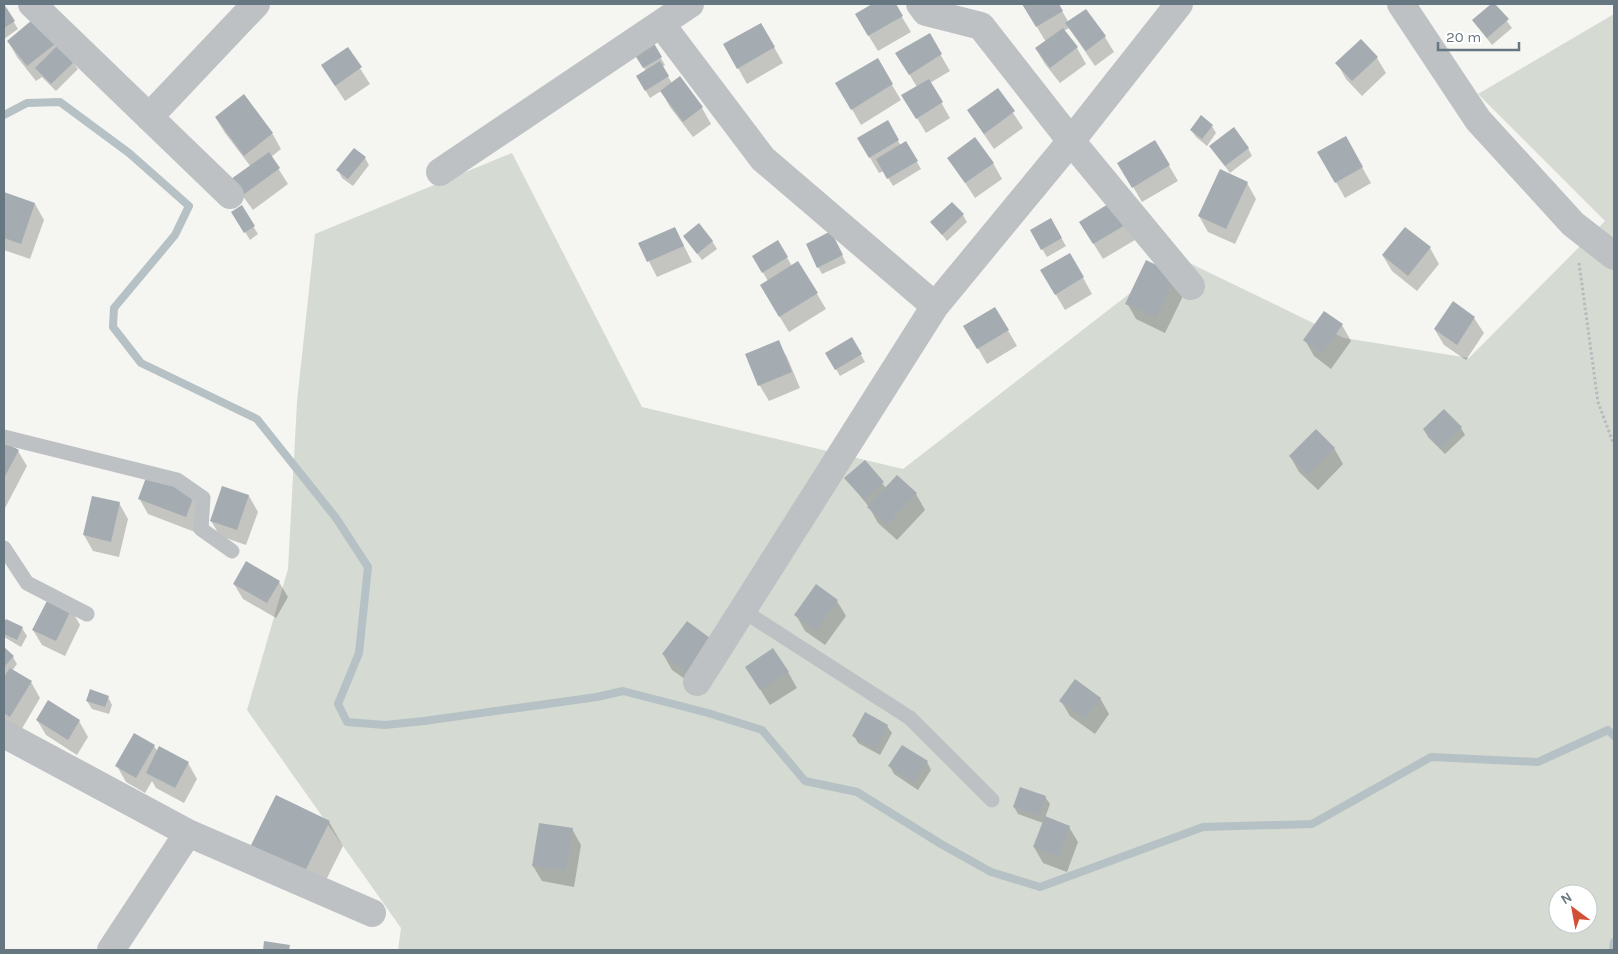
<svg xmlns="http://www.w3.org/2000/svg" width="1618" height="954" viewBox="0 0 1618 954" font-family="Karla,sans-serif">
	<rect width="100%" height="100%" fill="#f5f5f2"/>
	<path fill="#d5dad2" fill-rule="evenodd" d="M1614,14V950H398L401,928L247,710L288,569L297,402L315,234L512,153L642,407L903,469L1177,257L1344,338L1469,358L1605,221L1478,94ZM1558,894H1588V924H1558Z"/>
	<path fill="#0003" d="M875,4H894L911,32L878,51L856,15Z
		M1023,4H1058L1069,23L1105,37L1114,52L1095,66L1069,28L1064,31L1077,48L1086,64L1060,83L1045,64L1036,49L1046,42Z
		M1494,4L1512,28L1492,45L1473,21Z
		M4,6L18,29L4,39Z
		M38,17L78,69L56,91L42,77L36,81L17,57L8,41Z
		M761,24L783,63L747,84L725,45Z
		M929,35L950,71L930,83L950,118L926,133L903,95L917,87L897,54Z
		M651,42L665,65L662,67L672,83L680,78L702,108L711,124L693,137L670,107L661,91L650,98L637,76L646,71L635,53Z
		M347,48L370,84L345,101L322,66Z
		M1377,58L1386,73L1362,96L1346,79L1337,63Z
		M877,60L901,100L861,125L837,83Z
		M998,90L1023,128L994,149L968,111Z
		M216,118L272,133L281,149L271,157L288,184L253,210L242,195L251,167L225,133Z
		M887,122L901,146L906,143L921,169L893,186L884,171L879,173L859,139Z
		M1212,126L1216,133L1207,146L1196,137L1191,130Z
		M1345,137L1371,183L1345,198L1319,152Z
		M1155,142L1178,181L1142,202L1119,163Z
		M1248,148L1252,156L1230,173L1215,153Z
		M365,158L369,165L353,186L342,178L338,170Z
		M949,158L993,163L1002,179L975,198Z
		M1247,183L1256,199L1235,244L1208,232L1199,216Z
		M4,193L35,204L44,220L30,259L4,250Z
		M1113,202L1135,240L1103,259L1090,238Z
		M241,207L258,234L250,240L233,212Z
		M963,215L967,222L947,241L932,222Z
		M1050,219L1066,246L1047,257L1031,231Z
		M675,228L692,262L657,277L640,244Z
		M1405,229L1430,248L1439,264L1417,291L1392,271L1383,256Z
		M684,236L712,241L717,249L702,260Z
		M835,241L846,263L822,274L818,267Z
		M778,242L792,266L817,294L826,309L789,332L770,301L768,281L754,257Z
		M1070,254L1092,294L1065,310L1042,271Z
		M1147,262L1185,292L1165,333L1136,319L1127,303Z
		M995,308L1017,346L987,364L965,326Z
		M1474,318L1484,333L1466,360L1444,345L1435,330Z
		M1342,325L1351,341L1331,369L1314,356L1305,340Z
		M852,339L865,362L840,376L827,354Z
		M778,342L787,357L800,388L769,401L760,386L747,355Z
		M1461,428L1465,435L1445,454L1428,437L1424,430Z
		M4,443L18,451L27,466L4,510Z
		M1334,448L1343,464L1318,490L1299,472L1290,456Z
		M865,462L886,488L916,494L925,510L897,540L878,523L869,507L846,478Z
		M223,487L249,496L258,512L246,545L220,536L211,521Z
		M194,494L204,509L195,532L148,514L139,498Z
		M119,503L128,519L119,557L93,551L84,535Z
		M279,582L288,597L276,618L243,599L234,584Z
		M837,601L846,616L825,645L805,631L796,615Z
		M71,609L80,625L65,656L42,645L33,630Z
		M6,620L22,628L27,636L21,647L4,637V625Z
		M709,639L695,686L672,670L663,654Z
		M4,649L13,657L17,664L12,671L31,682L40,698L20,732L4,722V680L6,676L4,673Z
		M788,672L797,688L770,705L756,683Z
		M108,697L112,705L109,714L92,709L87,701Z
		M1100,698L1109,714L1095,734L1070,716L1061,701Z
		M37,720L79,721L88,737L77,755L46,735Z
		M887,726L892,733L880,755L858,743L854,736Z
		M154,746L158,752L188,763L197,779L184,803L156,788L152,781L145,793L126,782L117,766Z
		M927,762L931,770L918,790L894,774L890,766Z
		M1045,797L1050,804L1045,818L1069,827L1078,842L1067,872L1043,863L1034,847L1043,823L1018,814L1014,807Z
		M329,822L343,846L317,898L264,872Z
		M572,829L581,845L574,887L542,881L533,866Z"/>
	<g fill="none" stroke-linecap="round" stroke-linejoin="round">
		<path stroke="#b5c1c4" stroke-width="8" d="M4,115L27,103L60,102L129,153L189,206L175,235L114,308L113,327L141,363L257,419L336,518L368,567L359,653L338,704L347,722L385,725L424,721L597,697L623,691L708,713L762,730L805,781L857,792L941,844L991,872L1040,887L1203,827L1312,824L1431,757L1538,762L1608,730L1614,736
			M1613,950L1614,942"/>
	</g>
	<path fill="#a5acb1" d="M4,4L15,21L4,28Z
		M872,4H896L903,16L868,36L855,14Z
		M1022,4H1059L1063,11L1036,27Z
		M1491,4H1495L1509,19L1487,38L1472,20Z
		M1086,9L1106,36L1086,51L1065,23Z
		M38,15L59,41L27,66L7,41Z
		M761,23L775,47L737,69L723,44Z
		M1063,28L1078,47L1050,68L1035,48Z
		M930,33L942,54L909,75L895,53Z
		M1361,39L1378,57L1352,81L1335,63Z
		M652,40L662,57L643,68L633,52Z
		M59,44L75,61L51,84L35,68Z
		M348,47L362,67L335,86L321,65Z
		M878,58L893,84L851,110L835,83Z
		M660,61L669,76L645,91L636,76Z
		M680,76L703,107L683,122L660,91Z
		M929,79L943,102L916,119L901,95Z
		M998,88L1015,111L984,134L967,110Z
		M244,94L273,133L244,156L215,117Z
		M1201,115L1213,125L1202,139L1190,130Z
		M888,120L899,140L869,158L857,138Z
		M1234,127L1249,148L1225,166L1209,146Z
		M1346,136L1363,167L1335,183L1317,152Z
		M975,137L994,163L965,183L947,158Z
		M1155,140L1170,165L1132,188L1117,163Z
		M906,141L918,161L887,179L876,159Z
		M354,148L366,157L348,179L336,170Z
		M269,152L280,168L243,195L231,179Z
		M1220,169L1248,182L1226,229L1198,216Z
		M4,192L35,203L21,244L4,238Z
		M1113,201L1127,224L1093,244L1079,222Z
		M952,202L964,214L942,235L930,222Z
		M242,205L255,226L244,233L231,212Z
		M1051,218L1062,238L1041,250L1030,230Z
		M699,223L713,241L697,254L683,236Z
		M675,227L684,246L647,262L638,243Z
		M1405,227L1431,247L1408,276L1382,255Z
		M831,231L843,255L817,268L806,244Z
		M778,240L788,257L762,273L752,256Z
		M1070,253L1084,277L1055,295L1040,270Z
		M1146,260L1177,275L1156,318L1125,304Z
		M798,261L818,293L779,317L760,285Z
		M1453,301L1475,317L1457,345L1434,329Z
		M995,307L1009,330L977,349L963,326Z
		M1324,311L1343,324L1322,354L1303,340Z
		M852,337L862,354L835,370L825,353Z
		M779,340L792,372L758,386L745,354Z
		M1444,409L1462,427L1440,448L1423,429Z
		M1316,429L1335,448L1308,475L1289,456Z
		M4,442L19,450L4,478Z
		M865,460L884,482L864,500L844,478Z
		M147,475L195,493L186,517L138,499Z
		M897,475L917,493L887,525L867,507Z
		M222,486L249,495L237,530L210,521Z
		M92,496L120,502L111,542L83,535Z
		M246,561L280,581L267,603L233,584Z
		M816,584L838,600L816,631L794,615Z
		M49,597L72,608L56,641L32,630Z
		M6,619L23,627L17,640L4,634V623Z
		M687,621L710,638L686,672L662,654Z
		M4,647L14,656L4,667Z
		M773,648L789,672L760,690L745,667Z
		M10,668L32,681L10,717L4,713V677Z
		M1075,679L1101,698L1085,719L1059,701Z
		M90,689L109,696L105,707L86,701Z
		M48,700L80,720L68,740L36,720Z
		M865,712L888,725L876,749L852,736Z
		M134,733L155,745L136,778L115,766Z
		M902,745L928,761L913,783L888,766Z
		M159,746L189,762L175,788L146,773Z
		M1020,787L1046,796L1039,816L1013,807Z
		M276,795L330,821L303,875L249,849Z
		M1045,816L1070,826L1058,857L1033,847Z
		M539,823L573,828L566,871L532,866Z
		M264,941L290,945L289,950H263Z"/>
	<g fill="none" stroke-linecap="round" stroke-linejoin="round">
		<path stroke="#b7babc" stroke-width="3" stroke-dasharray="2.5 2.5" stroke-linecap="butt" d="M1579,263L1598,402L1614,445"/>
		<path stroke="#bdc1c4" stroke-width="15" d="M4,437L177,480L203,498L201,529L232,551
			M4,548L27,583L87,614
			M742,610L910,718L992,800"/>
		<path stroke="#bdc1c4" stroke-width="28" d="M32,4L230,195
			M920,4L926,12L981,26L1071,141L1191,286
			M1401,4L1478,120L1573,224L1614,256
			M661,24L763,159L935,306
			M149,117L256,4
			M440,172L690,4
			M697,682L935,306L1071,141L1179,4
			M4,734L188,833L372,913
			M111,950L188,833"/>
	</g>
	<rect width="1618" height="954" fill="none" stroke="#677781" stroke-width="10"/>
	<g transform="translate(1573 909) rotate(328)"><circle r="24" fill="#ffffff" stroke="#c2c9cd"/>
	<path d="M0-4L9 19L0 12L-9 19Z" fill="#d25136"/>
	<text y="-8" font-size="14" font-weight="bold" text-anchor="middle" fill="#677781">N</text>
	</g>
	<path d="M1438 42v8h81v-8" fill="none" stroke="#677781" stroke-width="2.5"/>
	<text x="1446" y="42" font-size="15" fill="#677781" stroke="#ffffff" stroke-width="4" paint-order="stroke">20 m</text>
</svg>
